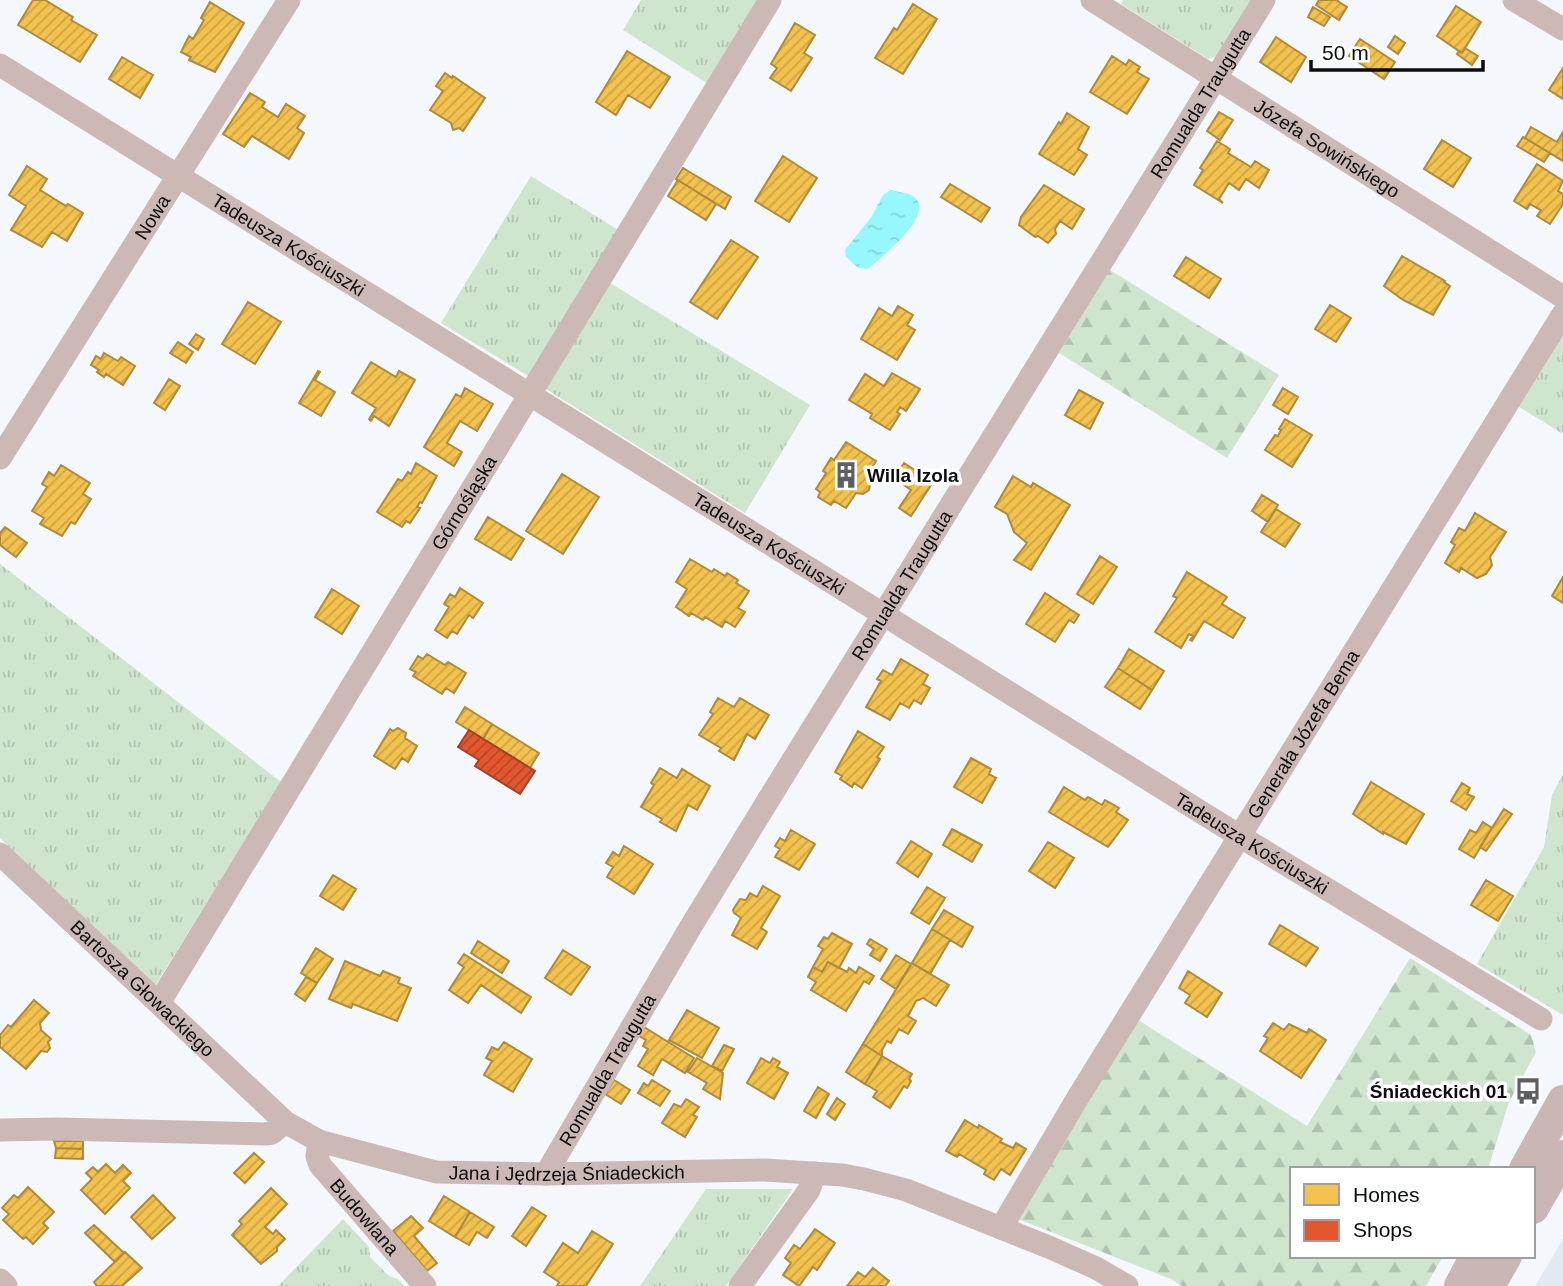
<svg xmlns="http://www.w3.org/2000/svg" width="1563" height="1286" viewBox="0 0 1563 1286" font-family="Helvetica,sans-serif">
	<defs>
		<pattern id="grass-tufts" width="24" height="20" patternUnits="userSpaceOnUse" patternTransform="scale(1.75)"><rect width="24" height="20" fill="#cfe5ce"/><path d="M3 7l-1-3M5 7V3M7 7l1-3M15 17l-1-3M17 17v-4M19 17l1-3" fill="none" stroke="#b0c3b0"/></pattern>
		<pattern id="forest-firs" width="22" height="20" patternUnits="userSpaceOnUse" patternTransform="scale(1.75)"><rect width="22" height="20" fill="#cfe5ce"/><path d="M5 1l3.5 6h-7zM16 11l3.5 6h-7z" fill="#b0c3b0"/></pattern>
		<pattern id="water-ripples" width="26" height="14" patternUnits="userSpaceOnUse" patternTransform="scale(1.75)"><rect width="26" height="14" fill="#97f7fe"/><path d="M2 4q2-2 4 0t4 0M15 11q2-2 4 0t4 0" fill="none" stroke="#81d3d8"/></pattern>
		<pattern id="homes-hatch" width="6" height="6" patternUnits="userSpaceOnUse" patternTransform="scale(1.75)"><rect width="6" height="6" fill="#f2c14e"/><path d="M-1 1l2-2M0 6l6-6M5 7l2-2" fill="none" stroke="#cea543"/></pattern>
		<pattern id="shops-hatch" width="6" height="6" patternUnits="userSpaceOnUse" patternTransform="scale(1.75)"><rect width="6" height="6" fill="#e4572e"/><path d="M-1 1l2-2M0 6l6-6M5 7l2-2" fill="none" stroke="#b74626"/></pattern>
	</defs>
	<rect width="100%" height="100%" fill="#f4f8fc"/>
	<path fill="#e1eaf2" d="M1563,1238V1286H1535L1558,1248Z"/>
	<path fill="url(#grass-tufts)" d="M641,0H763L710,85L623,30Z
		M1123,0H1252L1217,56L1208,59L1121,4Z
		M531,176L620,231L530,377L441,323Z
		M610,283L810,405L745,513L546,389Z
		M1563,336V434L1519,407Z
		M0,564L281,782L155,986L0,838Z
		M1563,774V1015L1477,964L1544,847L1552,795Z
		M706,1189H793L726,1286H640Z
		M343,1219L369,1247L370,1257L389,1276L398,1279L404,1286H278Z"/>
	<path fill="url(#forest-firs)" d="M1110,270L1279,375L1227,458L1059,353Z
		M1410,958L1531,1035L1536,1052L1509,1102L1488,1169H1292V1256H1443L1426,1286H1182L1171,1279L1018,1219L1138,1020L1307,1126Z"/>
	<path fill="url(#water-ripples)" d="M891,190C897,192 908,193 913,196C938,214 881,257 868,269L858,268L846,257L845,250L872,216L883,195Z"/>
	<path fill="url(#homes-hatch)" stroke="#ad8b3b" stroke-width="2" d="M33,0H45L73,17L71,20L97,35L80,62L18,25Z
		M1319,0H1336L1347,7L1339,20L1316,5Z
		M210,2L244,23L215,72L189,60L191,57L181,52L189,36L193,39L204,20L201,18Z
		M913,4L937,19L903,74L875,58L894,28L897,30Z
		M1456,6L1481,22L1462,53L1437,36Z
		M1313,7L1330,17L1324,26L1308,17Z
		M795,23L815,35L804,53L812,58L791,91L770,78L777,68L771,64Z
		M1395,36L1405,43L1398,54L1388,47Z
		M1276,37L1306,57L1291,82L1260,62Z
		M1360,39L1395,62L1384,79L1349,56Z
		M1465,48L1478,56L1472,65L1457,54L1459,51L1462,53Z
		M627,51L670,77L650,108L628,95L616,115L596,102Z
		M1112,56L1126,65L1129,60L1140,67L1137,72L1149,79L1127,114L1090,92Z
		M122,57L153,75L140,98L109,79Z
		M1563,68V99L1549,90Z
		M445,73L452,78L453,76L485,98L463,131L459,128L453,130L451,123L430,110L443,91L436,86Z
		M250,93L265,102L262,107L278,117L286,104L305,116L297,128L304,133L289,159L252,136L244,147L223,134Z
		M1219,112L1233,120L1220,140L1207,131Z
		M1067,113L1089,127L1078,149L1087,155L1074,175L1039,154L1059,122L1061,124Z
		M1531,127L1557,142L1563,132V161L1525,138Z
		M1523,137L1550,153L1544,162L1517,146Z
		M1442,140L1471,158L1453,187L1424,169Z
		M1217,141L1230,149L1228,153L1251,167L1255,161L1269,170L1259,188L1246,179L1239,190L1229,183L1219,199L1223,203L1194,185L1203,170L1200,168Z
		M783,156L817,178L789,222L755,201Z
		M1537,164L1563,181L1558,191L1563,194V204L1550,224L1537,216L1541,210L1530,204L1527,209L1514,201Z
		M27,166L47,179L40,190L66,206L68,204L83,213L67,241L52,232L42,247L11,230L26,206L9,195Z
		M683,168L731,197L725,209L676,179Z
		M678,180L716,204L706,220L668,196Z
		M950,184L990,208L981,222L941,197Z
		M1044,185L1084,209L1072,229L1060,221L1055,229L1056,234L1048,243L1038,236L1035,237L1019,225L1021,217Z
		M731,240L758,257L717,319L690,302Z
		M1402,256L1445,281L1444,282L1450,286L1433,315L1403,300L1384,286Z
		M1186,257L1221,279L1209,298L1174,276Z
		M248,302L281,322L255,364L222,344Z
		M1330,305L1351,318L1336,342L1315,329Z
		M898,306L913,315L907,325L915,330L897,360L861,339L879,308L892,316Z
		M196,334L204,339L198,350L189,344Z
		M178,342L193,352L186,363L170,353Z
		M104,353L118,361L121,357L135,366L123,385L106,374L104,377L97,372L99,370L91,365L96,356L101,359Z
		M371,362L396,377L399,371L415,380L389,426L374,416L371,421L369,419L376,408L352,393Z
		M318,371L320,372L315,380L335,392L321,416L299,403Z
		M892,373L920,389L906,411L900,407L897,412L900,414L890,430L870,418L872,414L849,400L865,374L884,386Z
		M169,379L180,386L165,410L154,403Z
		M465,388L493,404L477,431L460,421L447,443L462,452L454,466L424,447L456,394L461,397Z
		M1283,388L1298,397L1288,414L1273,405Z
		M1079,390L1103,403L1090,429L1065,415Z
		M1285,419L1312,435L1292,467L1265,450L1275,435L1278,436L1281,430L1279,429Z
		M846,442L876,461L866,477L870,485L869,490L863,494L856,493L846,508L834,501L831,505L818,497L820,492L816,489L826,473L823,471L831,458L834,460Z
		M416,463L437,476L422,503L420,502L417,507L420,508L410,523L406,521L402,527L377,512L398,479L402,481L408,472L411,474Z
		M904,463L933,482L911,516L899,508L911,490L904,485L908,480L897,473Z
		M61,465L90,483L83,494L91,499L75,524L71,522L62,536L40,524L44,518L32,511L47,487L42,484L49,472L54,476Z
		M562,474L599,497L563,554L526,531Z
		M1013,476L1031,487L1033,483L1070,505L1031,570L1014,560L1027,543L1014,532L1007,514L995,507Z
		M1262,495L1278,505L1268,522L1252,511Z
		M1276,509L1300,524L1285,547L1261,532Z
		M1475,513L1506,532L1490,557L1492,565L1486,574L1477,578L1461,568L1459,572L1445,563L1455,545L1451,542L1459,528L1465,531Z
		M488,517L524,539L511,560L475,539Z
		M5,527L27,543L16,557L0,545V533Z
		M1100,556L1117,567L1093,604L1077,594Z
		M690,559L712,572L714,569L725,576L727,573L738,580L736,583L749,591L738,608L745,612L735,627L725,621L722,627L705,617L703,620L691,613L689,616L676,607L687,589L676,582Z
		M1187,572L1227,597L1222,604L1245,618L1233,638L1204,621L1192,641L1190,640L1193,636L1189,634L1181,648L1155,632L1177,598L1173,596Z
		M1563,577V603L1552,596Z
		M460,588L483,603L473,618L469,615L457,634L452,631L447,638L435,630L449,607L444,604L450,594L455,597Z
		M332,589L359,606L342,634L315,617Z
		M1045,593L1079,615L1074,623L1069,620L1055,642L1026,624Z
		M1129,649L1164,671L1152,690L1118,668Z
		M427,654L445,665L448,662L466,673L454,693L446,688L442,694L413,676L416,672L410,669L418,656L423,659Z
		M901,659L928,675L923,684L930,688L921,704L914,700L909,708L900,703L890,720L866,707L881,681L877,679L883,670L892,675Z
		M1118,668L1152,690L1140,709L1105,687Z
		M718,698L734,707L740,698L769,715L755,739L747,734L734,760L719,751L721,748L699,735L713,714L710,712Z
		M465,707L492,724L483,739L456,722Z
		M492,724L539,753L530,768L483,739Z
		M398,728L406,733L405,738L417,746L408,762L402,758L395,769L374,756L390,729L393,731Z
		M858,731L884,747L877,757L880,759L862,788L854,783L852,787L840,779L842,776L835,772Z
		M971,758L991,769L989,774L996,778L982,803L954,787Z
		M660,768L677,778L682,769L710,786L697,810L688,805L676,831L660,822L662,819L641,807L654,785L651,783Z
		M1371,782L1424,814L1406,844L1383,832V834L1353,814Z
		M1462,783L1470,788L1467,794L1474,797L1466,810L1451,801Z
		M1064,787L1085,800L1088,797L1102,805L1105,800L1119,808L1116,812L1128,820L1108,847L1049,812Z
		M1504,809L1512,814L1486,851L1480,847Z
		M1483,822L1492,828L1474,858L1459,849L1470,830L1476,833Z
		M952,829L982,845L972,862L943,845Z
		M791,830L815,844L799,870L775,857L780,849L775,846L780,838L785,841Z
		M911,841L932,854L918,877L897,863Z
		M1048,842L1074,858L1055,888L1029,871Z
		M624,846L653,864L634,894L607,877L613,867L606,863L613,852L619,856Z
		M333,875L356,889L343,910L320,896Z
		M1486,880L1513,896L1498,921L1471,905Z
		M763,886L780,896L761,928L767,932L757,949L732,935L741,918L734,913L733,910L740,899L746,900L750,893L757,897Z
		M927,887L945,898L929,924L911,913Z
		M944,910L973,927L962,947L932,929Z
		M1280,925L1318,948L1306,966L1269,944Z
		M932,929L950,940L930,974L912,963Z
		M832,933L852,944L839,968L828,962L822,972L813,967L823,949L818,946L824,937L828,939Z
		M870,939L887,949L880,961L870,955L874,949L867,944Z
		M478,941L509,961L502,973L471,953Z
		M316,948L333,959L317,983L301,973Z
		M563,950L590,967L571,995L545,978Z
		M464,954L531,997L521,1013L481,985L468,1003L449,990L464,967L458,963Z
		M896,955L911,964L896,989L881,979Z
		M345,961L380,976L383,971L400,978L398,983L411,988L397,1021L353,1004L351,1008L329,999Z
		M828,962L847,972L849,968L856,973L859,967L874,976L869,984L864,981L846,1011L811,990L816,982L808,977L813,967L822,972Z
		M912,963L949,985L936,1006L923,998L916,1001L908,1016L916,1021L908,1034L899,1029L891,1043L887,1041L882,1050V1056L863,1044Z
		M1188,971L1222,993L1207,1017L1185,1003L1190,995L1179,988Z
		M306,977L317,983L305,1001L295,994Z
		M34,1000L49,1013L40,1023L41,1030L51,1039L48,1042L50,1048L47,1052L41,1051L26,1069L0,1047V1035L8,1025L11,1027Z
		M687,1010L719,1028L702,1058L669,1040Z
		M1273,1023L1284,1030L1289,1024L1307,1033L1309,1029L1326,1040L1301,1078L1260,1051L1268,1038L1264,1036Z
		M644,1027L694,1058L685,1073L662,1059L653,1075L638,1066L648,1049L643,1046L646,1040L639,1036Z
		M504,1042L532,1059L513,1092L484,1075L492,1061L486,1058L492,1047L498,1050Z
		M863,1044L882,1056L865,1084L846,1072Z
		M724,1045L734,1049L722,1071L712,1066Z
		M882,1056L912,1074L909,1079L911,1081L907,1088L904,1086L890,1108L873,1097L877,1091L865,1084Z
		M697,1058L723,1073L720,1099L703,1089L707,1083L688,1072Z
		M761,1058L770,1063L773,1058L780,1062L777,1067L788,1073L774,1099L747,1083Z
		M614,1080L630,1090L621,1104L605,1094Z
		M652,1080L670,1091L660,1106L638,1093L644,1083L648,1086Z
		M818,1087L829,1094L816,1118L804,1111Z
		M837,1098L845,1104L835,1120L827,1114Z
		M686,1099L699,1107L693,1115L697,1117L685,1137L662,1123L674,1104L681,1107Z
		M965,1120L978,1128L979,1125L1002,1139L1000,1142L1013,1148L1016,1143L1026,1149L1010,1175L1001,1169L994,1180L984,1174L986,1170L959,1154L957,1157L946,1151Z
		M54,1141H83V1149L56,1148Z
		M56,1148L83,1149V1159L55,1158Z
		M254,1153L264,1162L245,1183L234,1173Z
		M106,1164L115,1173L123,1165L131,1173L123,1181L130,1188L105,1214L81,1190L92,1179L86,1173L93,1167L98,1172Z
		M28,1187L54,1212L43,1223L48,1228L33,1244L26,1237L23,1239L3,1220L9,1214L2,1208L14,1195L18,1198Z
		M271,1188L287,1204L265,1227L273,1234L276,1230L285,1239L277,1247V1251L261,1264L232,1235L242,1224L239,1221Z
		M153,1195L175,1218L152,1239L131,1217Z
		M444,1196L470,1212L455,1237L429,1221Z
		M532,1207L546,1216L526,1246L512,1236Z
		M470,1212L494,1227L487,1238L477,1232L469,1245L455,1237Z
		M411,1216L423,1228L414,1236L437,1263L427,1271L393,1231Z
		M94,1225L124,1253L115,1262L85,1233Z
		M815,1229L835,1243L817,1270L813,1267L799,1286L783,1275L791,1263L785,1258L794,1245L800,1249Z
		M592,1231L613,1244L586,1286H557L559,1282L544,1272L563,1243L578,1253Z
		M125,1252L142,1268L122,1286H97L94,1282Z
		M873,1268L889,1281L885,1286H847L858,1272L865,1277Z"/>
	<path fill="url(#shops-hatch)" stroke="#a34125" stroke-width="2" d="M469,730L535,771L520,794L475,766L479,760L458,747Z"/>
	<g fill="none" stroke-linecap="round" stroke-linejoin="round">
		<g stroke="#ccb9b6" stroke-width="23">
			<path id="s1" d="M1092,0L1563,297"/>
			<path d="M1514,0L1563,29"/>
			<path id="s2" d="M0,65L1241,837L1541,1019"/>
			<path id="s3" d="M0,458L289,0"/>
			<path id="s4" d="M0,854L285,1122L319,1141L436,1172L546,1174L765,1170L842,1175L864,1179L906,1190L1051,1248L1096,1268L1127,1286"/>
			<path id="s5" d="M159,1003L770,0"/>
			<path d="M0,1130L58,1129L265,1134L272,1133L285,1122"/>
			<path id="s6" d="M319,1141L317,1156L320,1165L425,1286"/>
			<path id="s7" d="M546,1174L690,928L767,802L1264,0"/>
			<path id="s8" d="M1001,1228L1077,1099L1563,314"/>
			<path d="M0,1280L6,1286"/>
			<path d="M740,1286L809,1190L815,1173"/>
		</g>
		<path stroke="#cab7b5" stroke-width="32" d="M1525,1169L1563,1101
			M1533,1208L1563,1156
			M1460,1286L1476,1256
			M1489,1286L1506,1256"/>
	</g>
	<defs>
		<symbol id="building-bare" viewBox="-9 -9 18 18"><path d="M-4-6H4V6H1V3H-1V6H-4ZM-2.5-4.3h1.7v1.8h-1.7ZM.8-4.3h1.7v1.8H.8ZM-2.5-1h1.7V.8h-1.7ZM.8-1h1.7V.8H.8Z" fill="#5d5f62" stroke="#fff" stroke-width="2.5" paint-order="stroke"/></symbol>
		<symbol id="bus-bare" viewBox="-9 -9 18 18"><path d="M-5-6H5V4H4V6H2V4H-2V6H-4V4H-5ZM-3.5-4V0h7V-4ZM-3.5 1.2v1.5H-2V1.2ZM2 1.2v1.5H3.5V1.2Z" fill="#5d5f62" stroke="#fff" stroke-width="2.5" paint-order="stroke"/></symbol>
	</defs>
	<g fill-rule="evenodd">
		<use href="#building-bare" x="827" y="456" width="38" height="38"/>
		<use href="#bus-bare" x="1509" y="1072" width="38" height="38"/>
	</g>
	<g text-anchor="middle" stroke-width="7" stroke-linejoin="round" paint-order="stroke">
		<g font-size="19" fill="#0b0d0f" stroke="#fff">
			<text dy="7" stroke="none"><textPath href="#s7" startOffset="1255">Romualda Traugutta</textPath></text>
			<text dy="7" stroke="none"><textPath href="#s1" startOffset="278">Józefa Sowińskiego</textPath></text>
			<text dy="7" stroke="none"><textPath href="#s3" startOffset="285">Nowa</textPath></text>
			<text dy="7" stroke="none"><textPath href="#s2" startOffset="340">Tadeusza Kościuszki</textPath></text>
			<text dy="7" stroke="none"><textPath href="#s5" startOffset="586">Górnośląska</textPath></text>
			<text dy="7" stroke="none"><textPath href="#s2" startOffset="906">Tadeusza Kościuszki</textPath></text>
			<text dy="7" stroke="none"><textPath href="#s7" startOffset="688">Romualda Traugutta</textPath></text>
			<text dy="7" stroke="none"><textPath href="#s8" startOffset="579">Generała Józefa Bema</textPath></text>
			<text dy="7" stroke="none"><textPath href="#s2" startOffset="1474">Tadeusza Kościuszki</textPath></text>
			<text dy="7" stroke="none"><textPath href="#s4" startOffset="196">Bartosza Głowackiego</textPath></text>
			<text dy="7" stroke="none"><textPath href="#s7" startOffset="121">Romualda Traugutta</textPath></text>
			<text dy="7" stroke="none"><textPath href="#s4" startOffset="682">Jana i Jędrzeja Śniadeckich</textPath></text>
			<text dy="7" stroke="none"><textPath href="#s6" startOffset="93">Budowlana</textPath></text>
		</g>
		<g font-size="19" font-weight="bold" fill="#0b0d0f" stroke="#fff" text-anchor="start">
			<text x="867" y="482">Willa Izola</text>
			<text x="1507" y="1098" text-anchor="end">Śniadeckich 01</text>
		</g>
	</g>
	<rect x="1290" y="1167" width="245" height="91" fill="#ffffff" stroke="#9d9e9f" stroke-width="2"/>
	<rect x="1304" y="1184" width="35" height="21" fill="#f2c14e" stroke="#9d9e9f" stroke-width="2"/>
	<text x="1353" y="1202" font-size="21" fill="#0b0d0f">Homes</text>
	<rect x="1304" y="1220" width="35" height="21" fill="#e4572e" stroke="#9d9e9f" stroke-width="2"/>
	<text x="1353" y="1237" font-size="21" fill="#0b0d0f">Shops</text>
	<path d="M1311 60v10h172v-10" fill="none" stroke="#0b0d0f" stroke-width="3.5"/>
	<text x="1322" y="60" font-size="21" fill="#0b0d0f" stroke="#ffffff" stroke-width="5" paint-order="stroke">50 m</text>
</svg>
